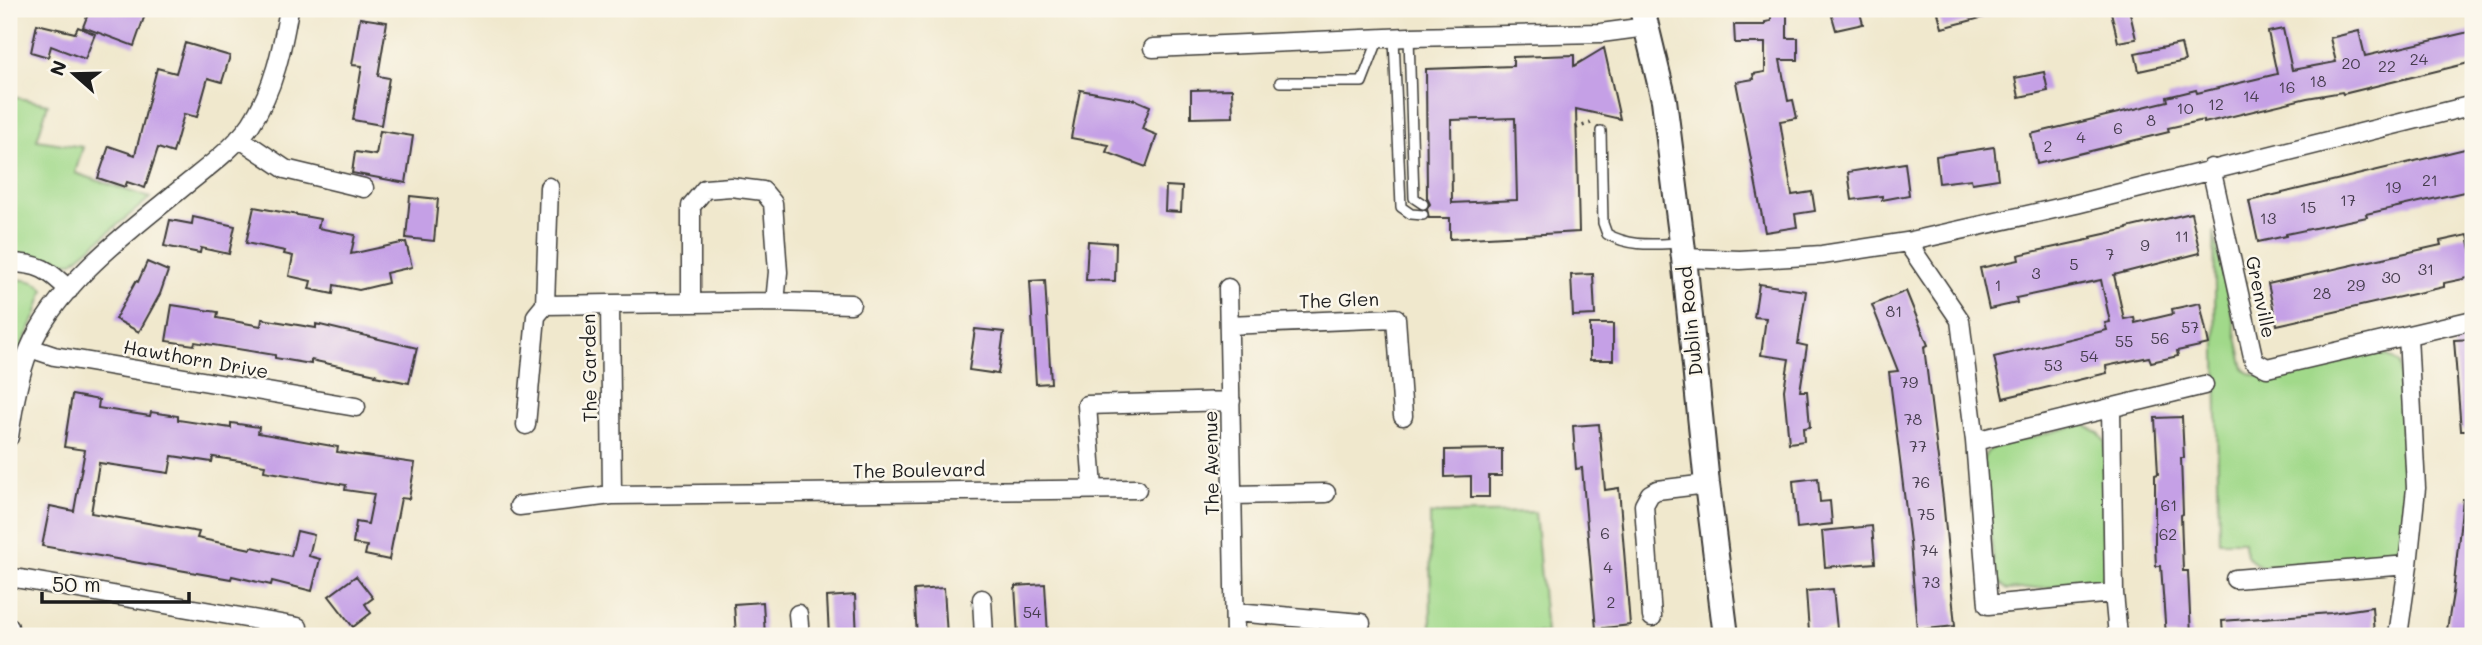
<svg xmlns="http://www.w3.org/2000/svg" width="2482" height="645" viewBox="0 0 2482 645" font-family="Mali,sans-serif">
	<rect width="100%" height="100%" fill="#fbf7ec"/>
	<filter id="ink" filterUnits="userSpaceOnUse"><feTurbulence type="fractalNoise" baseFrequency=".0143" numOctaves="2"/><feDisplacementMap in="SourceGraphic" scale="14" xChannelSelector="R" yChannelSelector="G"/><feConvolveMatrix kernelMatrix="1 2 1 2 8 2 1 2 1" color-interpolation-filters="sRGB"/></filter>
	<filter id="wash" filterUnits="userSpaceOnUse"><feTurbulence type="fractalNoise" baseFrequency=".00686" numOctaves="4" result="noise"/><feDisplacementMap in="SourceGraphic" scale="28" xChannelSelector="R" yChannelSelector="G"/><feGaussianBlur stdDeviation="1.57" result="paint"/><feColorMatrix in="noise" values="0 0 0 0 0 0 0 0 0 0 0 0 0 0 0 0 0 1.4 0 .05"/><feComposite in="paint" operator="in"/></filter>
	<g filter="url(#wash)">
		<rect width="100%" height="100%" fill="#f0e8cd"/>
		<path fill="#a1d98a" stroke="#5e7a53" stroke-width="2" d="M9,96L48,104L37,140L83,147L75,173L150,198L73,262L49,261L9,254Z
			M2214,231L2244,369C2266,391 2341,361 2369,353C2380,353 2393,355 2400,365L2406,489L2403,537L2397,549L2382,558L2264,567C2251,563 2244,556 2244,541H2219Z
			M9,279C22,280 37,279 44,290L36,315L9,373Z
			M2083,424L2099,433L2105,442L2106,574L2097,584L2007,590L1995,578L1983,459L1987,452L1994,447Z
			M1535,512L1546,633L1431,632L1430,514Z"/>
		<g id="blocks">
			<path fill="#c5a0e6" fill-rule="evenodd" d="M90,9H147L134,46L83,27Z
				M1771,9H1787V38H1798V60H1780L1788,101L1793,100L1797,118L1780,121L1792,195L1812,192L1815,211L1795,214L1797,227L1765,232L1736,82L1754,79L1753,74L1765,72V43H1735L1734,25H1765V22L1771,21Z
				M1830,9H1859L1863,24L1836,30Z
				M1937,9H1995L1996,14L1942,28Z
				M2129,9L2136,39L2118,42L2111,12Z
				M360,18L387,22L378,76L389,78L381,125L353,120L362,66L352,65Z
				M37,24L75,33L78,27L95,34L85,59L51,46L48,57L31,52Z
				M2283,29L2292,70L2336,62L2330,38L2359,31L2365,56L2473,31V62L2343,94L2342,92L2307,98L2204,123V120L2168,128L2169,132L2037,164L2031,134L2168,101L2167,97L2196,90L2197,93L2277,74L2268,32Z
				M185,43L230,56L222,82L208,78L197,117L184,114L173,153L158,148L145,188L127,182L125,187L98,178L109,146L135,155L157,68L176,73Z
				M2181,44L2185,61L2139,71L2135,53Z
				M1604,48L1620,119L1576,109L1579,232L1450,239V218H1429L1427,209L1430,204L1427,198L1426,69L1513,66V57L1574,55V66ZM1515,118L1517,200L1452,203L1451,120Z
				M2044,72L2048,91L2019,97L2015,78Z
				M1232,89L1233,117L1191,118V90Z
				M1080,90L1136,100L1150,106L1142,129L1157,135L1146,167L1106,152L1109,145L1071,138Z
				M380,131L413,136L406,183L352,173L355,152L376,155Z
				M1994,147L1998,179L1972,183L1971,179L1939,183L1936,156Z
				M2473,147V190L2366,214L2367,217L2286,234V236L2258,242L2249,201Z
				M1905,163L1909,195L1882,200V196L1852,200L1848,172Z
				M1166,186L1182,187L1181,212L1165,211Z
				M410,196L438,199L434,241L406,238Z
				M254,207L320,219L318,228L355,235L351,254L406,242L412,267L386,273L388,283L359,290L334,285L333,294L309,289L311,281L289,276L293,256L284,254L285,251L246,243Z
				M2191,213L2200,253L2114,275L2124,319L2134,317L2135,323L2173,314L2172,309L2200,303L2209,344L2177,351L2178,356L2151,362L2149,357L2106,366L2107,373L2003,398L1994,357L2107,330L2105,323L2110,322L2101,280L2016,298L2017,303L1989,309L1980,268L2019,260L2018,255L2092,239L2091,237L2127,229V228Z
				M193,217L235,226L229,254L201,248L200,253L164,246L170,220L192,224Z
				M2468,235L2473,259V277L2444,283V287L2277,325L2268,284L2441,245L2440,241Z
				M1088,241L1116,243L1115,281L1086,280Z
				M147,262L168,271L160,294L139,332L115,319L136,281L138,282Z
				M1593,274L1595,315L1573,316L1571,275Z
				M1045,280L1051,383L1036,384L1030,281Z
				M1759,284L1806,291L1798,344L1807,346L1800,391H1807L1810,427L1803,428L1804,441L1789,443L1784,390L1789,359L1761,355L1766,318L1754,317Z
				M1906,291L1928,345L1924,347L1943,499L1955,626L1917,630L1910,542L1889,372L1898,371L1872,305Z
				M172,305L218,312L217,318L261,326L262,319L316,328V324L417,348L409,383L375,376L376,374L311,360V364L275,358V355L195,342L194,345L166,341Z
				M1590,324H1613V360H1590Z
				M975,329L1004,332L998,374L969,370Z
				M2473,339V430H2461L2454,340Z
				M72,395L99,400L98,408L150,416L151,412L178,416V420L231,428V423L259,427L258,433L338,447L337,452L415,463L409,499L401,498L389,560L365,555L367,546L353,544L356,522L368,524L374,494L345,490L346,485L264,471L265,465L213,457L212,462L172,456L169,473L99,463L91,513L199,532L197,538L251,549L252,547L291,556L297,531L314,535L309,556L320,559L312,591L272,581L271,585L232,576L231,579L42,546L50,506L74,511L85,450L64,447Z
				M2182,417L2184,458H2181L2183,514L2181,515L2183,571H2188L2191,636H2166L2161,566H2156L2155,545V475L2158,474L2155,418Z
				M1599,424L1605,490L1619,488L1630,625L1596,629L1582,468L1576,469L1573,426Z
				M1502,449V476H1489V497H1471V476L1445,477V450Z
				M1818,478L1820,502L1830,501L1832,524L1797,528L1793,481Z
				M2463,499H2473V636H2446L2453,593Z
				M1872,526L1875,563L1825,567L1822,531Z
				M356,576L373,598L365,604L371,613L353,627L329,596Z
				M1045,584L1048,636H1018L1015,586Z
				M944,588L947,636H917L914,590Z
				M1833,589L1837,629L1809,632L1806,591Z
				M855,595L857,636H829L827,597Z
				M763,602L765,636H736L734,604Z
				M2372,607L2374,634L2354,636H2223L2222,621L2331,613Z"/>
		</g>
	</g>
	<g filter="url(#ink)">
		<use href="#blocks" fill-opacity="0" stroke="#3c3b37" stroke-width="2"/>
		<g fill="none" stroke-linecap="round" stroke-linejoin="round">
			<defs>
				<path id="lane" d="M1409,37L1414,198L1423,204
					M1394,38L1401,207L1411,214L1423,215
					M1280,82H1362L1379,38
					M1601,131L1603,223L1607,234C1630,247 1654,244 1680,243"/>
				<path id="street" d="M1153,48L1409,37L1601,33L1646,27
					M239,138L285,169L364,188
					M2211,168L2254,361L2267,368L2473,320
					M1907,242L1960,320L1975,441L1988,605L2114,593
					M1684,258L1740,260L1822,255L1907,242L2076,204L2473,105
					M9,263C39,263 49,270 69,290
					M1228,288L1235,636
					M691,302V206L705,189L731,187L763,191L773,203L778,272L775,302
					M610,304L775,302L851,304
					M545,305L549,187
					M1229,325L1396,318L1403,416
					M30,348L54,356L356,407
					M2111,408L2114,593L2118,636
					M526,425L536,316L545,305L610,304L612,495
					M9,437C13,408 18,377 29,350C54,288 126,233 177,192C202,171 232,151 251,124C274,89 282,49 289,9
					M1975,441L2204,385
					M1093,489L1087,405L1231,401
					M1233,495L1326,493
					M519,506L612,495L1137,489
					M9,577L298,627
					M2235,579L2408,565
					M982,599L984,636
					M1236,612L1361,623
					M798,614L800,636
					M1652,617L1644,505L1650,494L1657,490L1707,484
					M9,627V636
					M2398,636L2408,565L2416,488L2408,336"/>
				<path id="secondary" d="M1642,9L1664,100L1684,258L1707,484L1726,636"/>
			</defs>
			<use href="#lane" stroke="#3c3b37" stroke-width="12"/>
			<use href="#street" stroke="#3c3b37" stroke-width="21"/>
			<use href="#secondary" stroke="#3c3b37" stroke-width="28"/>
			<path stroke="#3c3b37" stroke-width="3.5" stroke-dasharray="2 5" stroke-linecap="butt" d="M1576,128L1591,123"/>
			<use href="#lane" stroke="#fff" stroke-width="9"/>
			<use href="#street" stroke="#fff" stroke-width="18"/>
			<use href="#secondary" stroke="#fff" stroke-width="24"/>
		</g>
	</g>
	<g text-anchor="middle" stroke-width="5" stroke-linejoin="round" paint-order="stroke">
		<g font-size="16" fill="#463d4e">
			<text x="2419" y="65">24</text>
			<text x="2351" y="69">20</text>
			<text x="2387" y="72">22</text>
			<text x="2318" y="87">18</text>
			<text x="2287" y="93">16</text>
			<text x="2251" y="102">14</text>
			<text x="2216" y="110">12</text>
			<text x="2185" y="114">10</text>
			<text x="2151" y="126">8</text>
			<text x="2118" y="134">6</text>
			<text x="2081" y="143">4</text>
			<text x="2048" y="152">2</text>
			<text x="2430" y="186">21</text>
			<text x="2393" y="193">19</text>
			<text x="2348" y="206">17</text>
			<text x="2308" y="213">15</text>
			<text x="2268" y="224">13</text>
			<text x="2182" y="242">11</text>
			<text x="2145" y="251">9</text>
			<text x="2110" y="260">7</text>
			<text x="2074" y="270">5</text>
			<text x="2426" y="275">31</text>
			<text x="2036" y="279">3</text>
			<text x="2391" y="283">30</text>
			<text x="1998" y="291">1</text>
			<text x="2356" y="291">29</text>
			<text x="2322" y="299">28</text>
			<text x="1894" y="317">81</text>
			<text x="2190" y="333">57</text>
			<text x="2160" y="344">56</text>
			<text x="2124" y="347">55</text>
			<text x="2089" y="362">54</text>
			<text x="2053" y="371">53</text>
			<text x="1909" y="388">79</text>
			<text x="1913" y="425">78</text>
			<text x="1918" y="452">77</text>
			<text x="1921" y="488">76</text>
			<text x="2169" y="511">61</text>
			<text x="1926" y="520">75</text>
			<text x="1605" y="539">6</text>
			<text x="2168" y="540">62</text>
			<text x="1929" y="556">74</text>
			<text x="1608" y="573">4</text>
			<text x="1931" y="588">73</text>
			<text x="1611" y="608">2</text>
			<text x="1032" y="618">54</text>
		</g>
		<g font-size="19" fill="#1c1c1c" stroke="#fbf7ec">
			<text transform="translate(2261 297) rotate(78)" y="7">Grenville</text>
			<text transform="translate(1339 300) rotate(-2)" y="7">The Glen</text>
			<text transform="translate(1690 321) rotate(-96)" y="7">Dublin Road</text>
			<text transform="translate(196 359) rotate(10)" y="7">Hawthorn Drive</text>
			<text transform="translate(589 368) rotate(-91)" y="7">The Garden</text>
			<text transform="translate(1211 463) rotate(-91)" y="7">The Avenue</text>
			<text transform="translate(919 470) rotate(-1)" y="7">The Boulevard</text>
		</g>
	</g>
	<rect width="2482" height="645" fill="none" stroke="#fbf7ec" stroke-width="35"/>
	<g transform="translate(74 74) rotate(290)" stroke="#fbf7ec" stroke-width="5" paint-order="stroke">
	<path d="M0-5L12 26L0 18L-12 26Z" fill="#1c1c1c"/>
	<text y="-10" font-size="19" font-weight="bold" text-anchor="middle" fill="#1c1c1c">N</text>
	</g>
	<path d="M42 592v10h147v-10" fill="none" stroke="#1c1c1c" stroke-width="3.5"/>
	<text x="52" y="592" font-size="21" fill="#1c1c1c" stroke="#fbf7ec" stroke-width="5" paint-order="stroke">50 m</text>
</svg>
